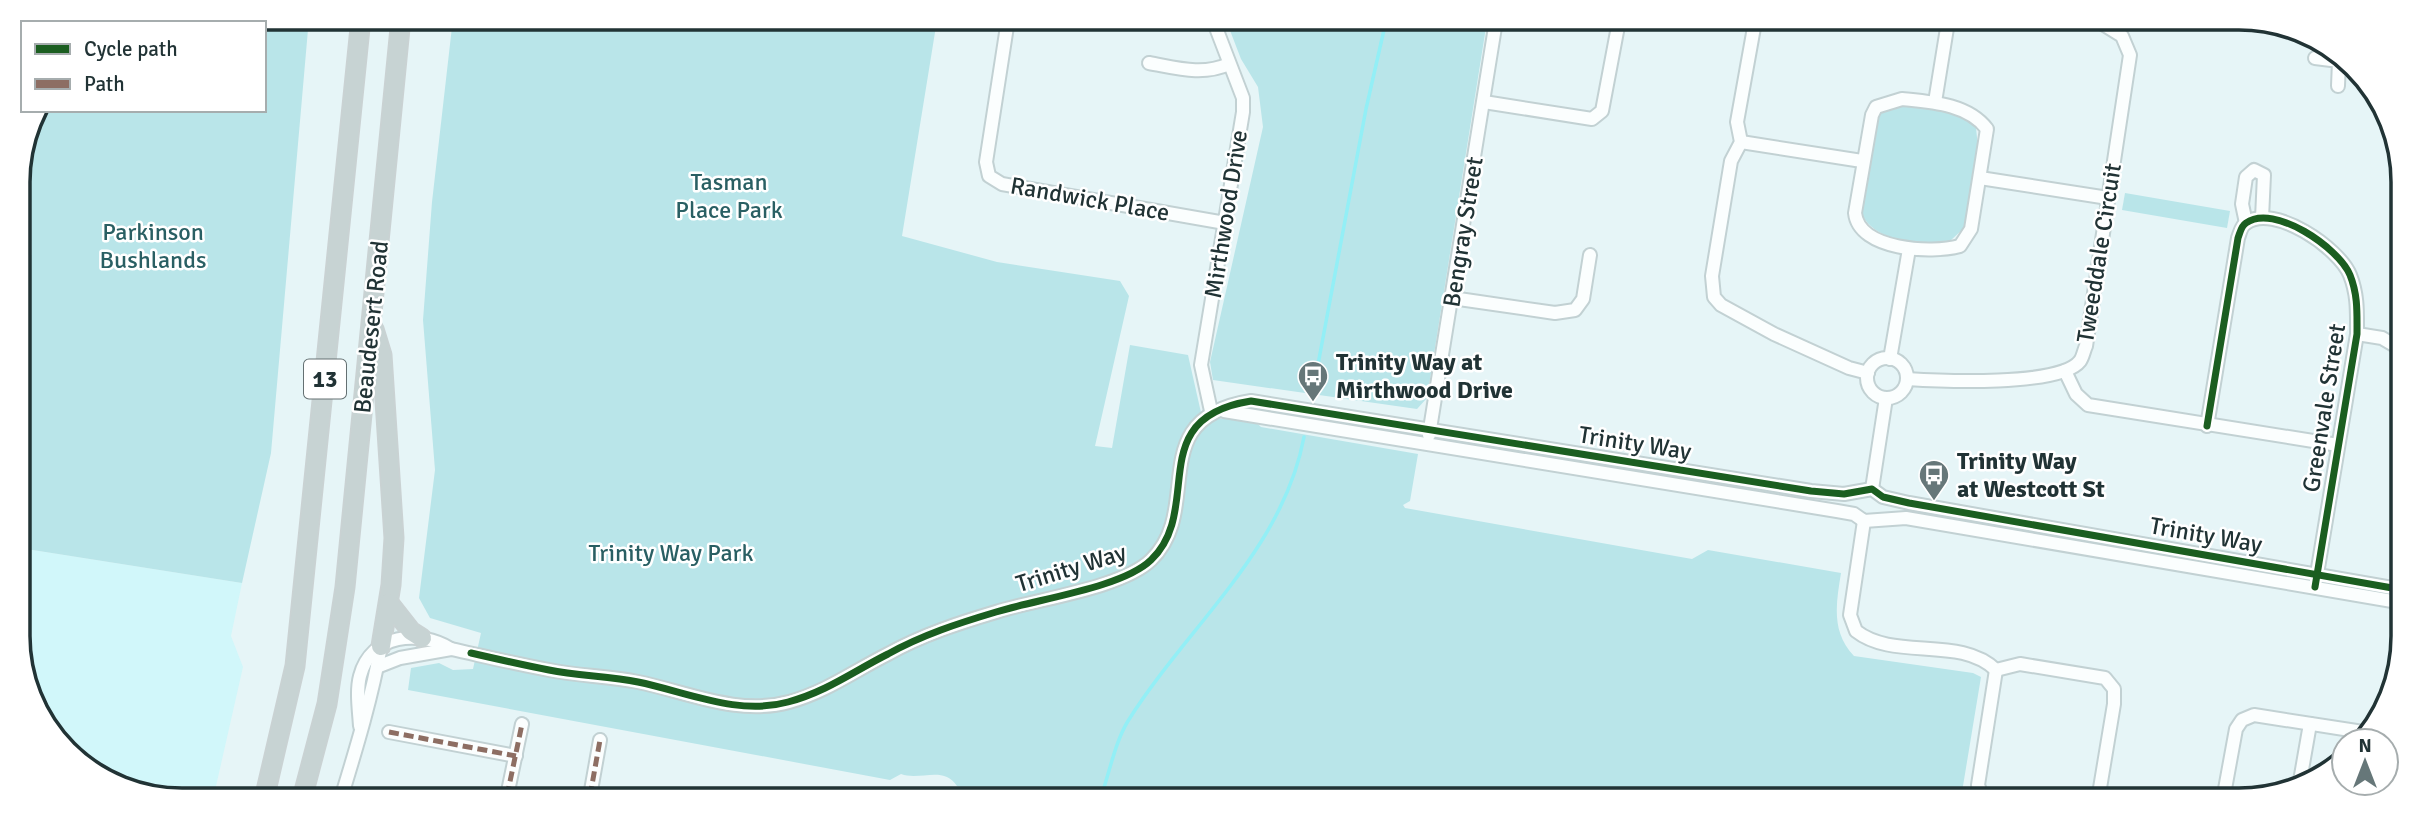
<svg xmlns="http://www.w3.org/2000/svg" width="2421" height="818" viewBox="0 0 2421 818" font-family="Signika,sans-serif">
  <rect width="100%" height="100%" fill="#e6f5f7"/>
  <!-- built -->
  <polygon fill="#d1f7fa" points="20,548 242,583 231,636 243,667 214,795 139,795 58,745 21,668"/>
  <!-- green -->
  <g fill="#b9e5e9">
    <polygon points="181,18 309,18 271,453 242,583 20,548 18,171 30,118 36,110 264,110 264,23 155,23"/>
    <path d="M 453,18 L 937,20 L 902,236 L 997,262 L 1120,281 L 1129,296 L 1095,446 L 1112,448 L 1130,345 L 1188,355 L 1202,417 C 1218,420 1252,416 1261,427 L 1418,454 L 1410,501 L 1403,505 L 1405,508 L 1692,559 L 1708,550 L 1841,573 C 1836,604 1831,632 1854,656 L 1973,673 L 1981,677 L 1962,792 L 1966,799 L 1004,797 L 957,786 C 944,765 920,781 901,774 L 890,780 L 408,690 L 411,668 L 439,663 L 453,670 L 473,669 L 481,633 L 430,618 L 419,598 L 435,470 L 423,320 L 432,202 Z"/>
    <polygon points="1226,20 1487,21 1427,398 1417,409 1213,380 1210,362 1263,127 1258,87 1241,59"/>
    <path d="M 1901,105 C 1925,107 1962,107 1976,128 L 1978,147 L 1964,228 L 1950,241 C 1923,246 1872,242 1861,212 L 1878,116 L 1884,109 Z"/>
    <polygon points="2125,193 2230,211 2227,228 2122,210"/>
  </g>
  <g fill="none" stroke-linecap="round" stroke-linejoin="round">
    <!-- stream -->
    <g stroke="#93eff6" stroke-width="3.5">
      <polyline points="1313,391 1366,109 1386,21"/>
      <path d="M 1101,797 C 1109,774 1115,742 1128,721 C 1187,627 1283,550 1304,437"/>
    </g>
    <!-- minor casing -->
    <g stroke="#c2d1d3" stroke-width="16">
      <g id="minor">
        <polyline points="1008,20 986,162 989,176 1002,184 1225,223"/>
        <polyline points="1755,22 1737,122 1741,142 1731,161 1712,276 1714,297 1721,305 1774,334 1849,368 1868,373"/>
        <polyline points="2315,58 2339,61 2338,86"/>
        <path d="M 1149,63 C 1177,68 1202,76 1229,64"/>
        <path d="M 1902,99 C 1932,102 1968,104 1987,129 L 1971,229 L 1960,246 C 1931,254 1859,250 1855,213 L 1872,115 L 1876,107 Z"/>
        <polyline points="1484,102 1592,119 1602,111 1619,21"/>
        <polyline points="1935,102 1948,22"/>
        <polyline points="1741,142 1862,161"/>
        <polyline points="1980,178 2108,198"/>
        <polyline points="2246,223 2242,204 2246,177 2254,170 2264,175 2262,218"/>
        <polyline points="1452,298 1555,313 1575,310 1583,299 1590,255"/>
        <polyline points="2357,334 2382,338 2399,348"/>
        <circle cx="1887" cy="378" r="20"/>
        <polyline points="1890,359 1909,249"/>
        <polyline points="2065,371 2076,394 2088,405 2338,445"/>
        <path d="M 1907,379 C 1939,381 2060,387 2080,361 C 2083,357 2084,350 2086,346 L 2130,55 L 2122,36 L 2101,23"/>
        <polyline points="1211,411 1201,365 1243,112 1243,98 1213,20"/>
        <polyline points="1224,411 1837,511 1854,514 1864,521 1906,518 2398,602"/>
        <path d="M 2207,426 L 2238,238 C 2240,233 2241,226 2246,223 C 2274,203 2339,248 2350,275 C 2358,295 2357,313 2357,334 L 2316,580"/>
        <polyline points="1429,435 1496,21"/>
        <polyline points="1872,489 1886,398"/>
        <path d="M 1864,521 L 1850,615 L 1856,631 C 1894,661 1960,635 1996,670"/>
        <polyline points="377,667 400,658 451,649"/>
        <polyline points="1996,670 2020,664 2105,678 2114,689 2114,704 2098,800"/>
        <path d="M 360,726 C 359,710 356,691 360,676 C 371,634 419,629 451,649 C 483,656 516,664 549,670 C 578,676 609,676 638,682 C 687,692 738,716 789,702 C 826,692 854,671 888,654 C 922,635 959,623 996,612 C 1037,599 1122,588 1151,560 C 1205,508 1142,418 1251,401 L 1811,491 L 1844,494 L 1872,489 L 1883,497 L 1909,503 L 2398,589"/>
        <polyline points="389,732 516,756"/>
        <polyline points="2300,781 2310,724"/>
        <path d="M 342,795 C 357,746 372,696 381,646"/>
        <polyline points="507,796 522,724"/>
        <polyline points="590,796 600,740"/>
        <polyline points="1983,799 1978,785 1996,670"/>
        <polyline points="2223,800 2236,729 2242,720 2254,715 2363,732"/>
      </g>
    </g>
    <!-- highway casing -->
    <g stroke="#cad2d3" stroke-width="21">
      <g id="highway">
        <polyline points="374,329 382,355 394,538 391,585 381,646"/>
        <polyline points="389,603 411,631 422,638"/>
        <polyline points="265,795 295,666 361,18"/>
        <polyline points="303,795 327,704 345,587 401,18"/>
      </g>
    </g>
    <!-- minor -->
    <use href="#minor" stroke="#fbfefe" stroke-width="12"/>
    <!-- highway -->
    <use href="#highway" stroke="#c7d3d3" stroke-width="18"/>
    <!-- quiet -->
    <g stroke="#8d6e63" stroke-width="5" stroke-dasharray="10 5" stroke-linecap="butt">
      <polyline points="389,732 516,756"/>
      <polyline points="507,796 522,724"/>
      <polyline points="590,796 600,740"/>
    </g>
    <!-- cycleway casing -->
    <g stroke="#fff" stroke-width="11">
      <g id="cycleway">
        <path d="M 2207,426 L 2238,238 C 2240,233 2241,226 2246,223 C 2274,203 2339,248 2350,275 C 2358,295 2357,313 2357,334 L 2315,587"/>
        <path d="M 471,653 C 497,659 523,665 549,670 C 578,676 609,676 638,682 C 687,692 738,716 788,702 C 826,692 854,671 888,654 C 922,635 959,623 996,612 C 1037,599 1122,588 1151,560 C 1205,508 1142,418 1251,401 L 1811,491 L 1844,494 L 1872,489 L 1883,497 L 1909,503 L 2398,589"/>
      </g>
    </g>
    <!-- cycleway -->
    <use href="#cycleway" stroke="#1b5e20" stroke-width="7"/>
  </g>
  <!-- icons -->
  <defs>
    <g id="bus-pin" transform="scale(1.575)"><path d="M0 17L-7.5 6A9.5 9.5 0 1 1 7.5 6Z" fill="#667779" stroke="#fff"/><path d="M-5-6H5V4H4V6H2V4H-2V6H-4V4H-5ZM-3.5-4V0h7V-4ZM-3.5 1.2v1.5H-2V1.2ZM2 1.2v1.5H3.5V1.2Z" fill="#fff"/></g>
  </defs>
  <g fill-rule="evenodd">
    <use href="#bus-pin" x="1313" y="376"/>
    <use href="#bus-pin" x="1934" y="475"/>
  </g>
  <g text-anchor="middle" stroke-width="5" stroke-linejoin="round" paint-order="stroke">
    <!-- shield labels -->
    <rect fill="#fff" stroke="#647072" stroke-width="2" x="304" y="359.5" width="42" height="39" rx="5"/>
    <g font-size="23" font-weight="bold" fill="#213335">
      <text x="325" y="387">13</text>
    </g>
    <!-- park labels -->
    <g font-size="24" fill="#295f63" stroke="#fff">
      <text x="729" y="190">Tasman<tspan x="729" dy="28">Place Park</tspan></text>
      <text x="153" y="240">Parkinson<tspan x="153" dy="28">Bushlands</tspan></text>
      <text x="671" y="561">Trinity Way Park</text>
    </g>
    <!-- street labels -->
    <g font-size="24" fill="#213335" stroke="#fff">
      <text transform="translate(1090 199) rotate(10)" y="8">Randwick Place</text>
      <text transform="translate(1226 214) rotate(-81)" y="8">Mirthwood Drive</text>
      <text transform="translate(1463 232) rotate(-81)" y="8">Bengray Street</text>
      <text transform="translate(2099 253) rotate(-81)" y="8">Tweeddale Circuit</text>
      <text transform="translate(371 327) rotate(-84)" y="8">Beaudesert Road</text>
      <text transform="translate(2324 408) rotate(-81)" y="8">Greenvale Street</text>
      <text transform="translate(1635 443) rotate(9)" y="8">Trinity Way</text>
      <text transform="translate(2206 535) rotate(10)" y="8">Trinity Way</text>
      <text transform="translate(1071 568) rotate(-17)" y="8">Trinity Way</text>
    </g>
    <!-- poi labels -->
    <g font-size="24" font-weight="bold" fill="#213335" stroke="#fff" text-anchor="start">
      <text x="1336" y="370">Trinity Way at<tspan x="1336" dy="28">Mirthwood Drive</tspan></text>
      <text x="1957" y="469">Trinity Way<tspan x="1957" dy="28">at Westcott St</tspan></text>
    </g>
  </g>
  <!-- crop -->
  <path d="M0 0H2421V818H0ZM182 30H2239A152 152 0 0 1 2391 182V636A152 152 0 0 1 2239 788H182A152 152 0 0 1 30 636V182A152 152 0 0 1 182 30Z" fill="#fff" fill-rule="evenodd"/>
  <path fill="none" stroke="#213335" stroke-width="3.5" d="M182 30H2239A152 152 0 0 1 2391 182V636A152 152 0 0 1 2239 788H182A152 152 0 0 1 30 636V182A152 152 0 0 1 182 30Z"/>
  <!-- legend -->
  <rect x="21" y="21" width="245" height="91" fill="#ffffff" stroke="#a6adae" stroke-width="2"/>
  <rect x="35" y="44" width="35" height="10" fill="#1b5e20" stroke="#a6adae" stroke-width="2"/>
  <text x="84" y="56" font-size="21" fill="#213335">Cycle path</text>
  <rect x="35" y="79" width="35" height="10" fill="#8d6e63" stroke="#a6adae" stroke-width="2"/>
  <text x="84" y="91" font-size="21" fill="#213335">Path</text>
  <!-- north arrow -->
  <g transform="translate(2365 762)"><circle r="33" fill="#ffffff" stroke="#a6adae" stroke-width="2"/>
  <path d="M0-5L12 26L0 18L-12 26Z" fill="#667779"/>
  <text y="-10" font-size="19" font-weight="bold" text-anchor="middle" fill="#213335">N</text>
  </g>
</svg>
